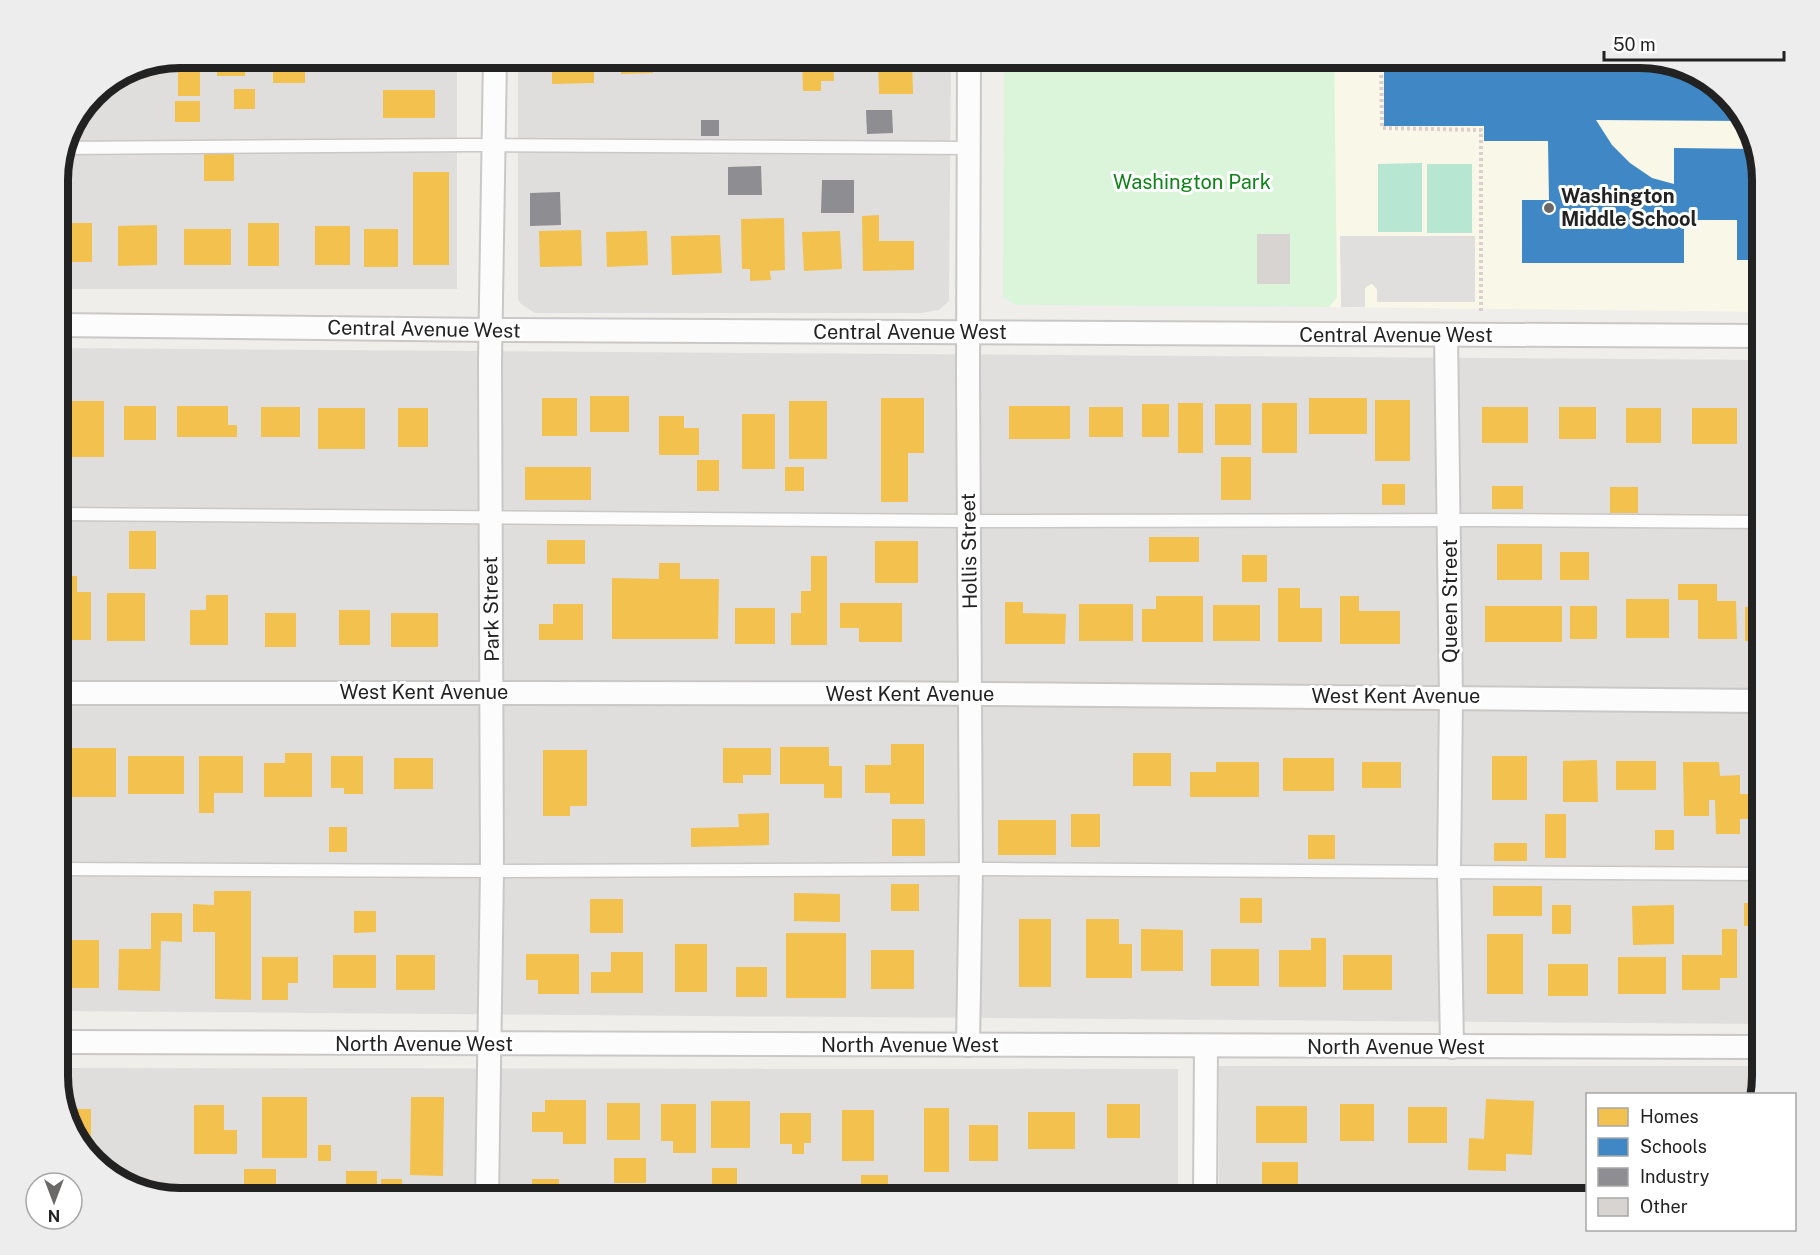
<svg xmlns="http://www.w3.org/2000/svg" width="1820" height="1255" viewBox="0 0 1820 1255" font-family="'Public Sans',sans-serif">
  <rect width="100%" height="100%" fill="#f0eeeb"/>
  <!-- residential -->
  <g fill="#dfdedc">
    <polygon points="180,57 457,57 457,289 57,289 57,172 66,132 93,93 133,66"/>
    <polygon points="518,57 951,57 949,301 939,310 921,313 535,313 521,304 518,299"/>
    <polygon points="57,348 1763,360 1763,1024 57,1011"/>
    <polygon points="1219,1066 1763,1066 1763,1076 1757,1094 1588,1094 1587,1198 1219,1198"/>
    <polygon points="57,1068 1178,1069 1178,1198 180,1198 111,1177 73,1136 57,1083"/>
  </g>
  <!-- education -->
  <polygon fill="#f8f7e8" points="1334,57 1640,57 1709,78 1747,119 1763,179 1763,312 1329,307 1337,297"/>
  <!-- park -->
  <polygon fill="#daf5da" points="1004,57 1334,57 1337,297 1329,307 1015,305 1003,297"/>
  <!-- pitch -->
  <g fill="#b7e6d2">
    <polygon points="1422,163 1422,232 1378,232 1378,164"/>
    <rect x="1427" y="164" width="45" height="69"/>
  </g>
  <!-- parking -->
  <polygon fill="#e0dfde" points="1340,236 1475,236 1475,302 1377,302 1377,289 1372,284 1367,286 1365,289 1365,307 1341,307"/>
  <!-- homes -->
  <g fill="#f2c14e">
    <rect x="178" y="57" width="22" height="39"/>
    <rect x="217" y="57" width="28" height="19"/>
    <rect x="273" y="57" width="32" height="26"/>
    <rect x="323" y="57" width="43" height="8"/>
    <rect x="389" y="57" width="41" height="13"/>
    <polygon points="552,57 594,57 594,83 552,84"/>
    <polygon points="621,57 653,57 653,73 621,74"/>
    <polygon points="676,57 714,57 715,69 676,71"/>
    <polygon points="802,57 851,57 851,59 833,59 834,81 821,81 821,91 803,91"/>
    <polygon points="878,57 912,57 913,94 879,94"/>
    <rect x="234" y="89" width="21" height="20"/>
    <rect x="383" y="90" width="52" height="28"/>
    <rect x="175" y="101" width="25" height="21"/>
    <rect x="204" y="154" width="30" height="27"/>
    <rect x="413" y="172" width="36" height="93"/>
    <polygon points="879,215 879,241 914,241 914,270 863,271 862,216"/>
    <polygon points="784,218 785,270 770,271 771,280 750,281 750,269 742,269 741,219"/>
    <polygon points="57,223 92,223 92,262 67,262 67,248 57,248"/>
    <rect x="248" y="223" width="31" height="43"/>
    <polygon points="157,225 157,265 118,266 118,226"/>
    <rect x="315" y="226" width="35" height="39"/>
    <rect x="184" y="229" width="47" height="36"/>
    <rect x="364" y="229" width="34" height="38"/>
    <polygon points="581,230 582,266 540,267 539,231"/>
    <polygon points="647,231 648,265 607,267 606,232"/>
    <polygon points="840,231 842,269 804,271 802,232"/>
    <polygon points="720,235 722,273 672,275 671,236"/>
    <rect x="590" y="396" width="39" height="36"/>
    <rect x="542" y="398" width="35" height="38"/>
    <polygon points="881,398 924,398 924,453 908,453 908,502 881,502"/>
    <rect x="1309" y="398" width="58" height="36"/>
    <rect x="1375" y="400" width="35" height="61"/>
    <polygon points="60,401 104,401 104,457 57,457 57,419 60,419"/>
    <rect x="789" y="401" width="38" height="58"/>
    <rect x="1178" y="403" width="25" height="50"/>
    <rect x="1262" y="403" width="35" height="50"/>
    <rect x="1142" y="404" width="27" height="33"/>
    <rect x="1215" y="404" width="36" height="41"/>
    <rect x="124" y="406" width="32" height="34"/>
    <polygon points="177,406 228,406 228,425 237,425 237,437 177,437"/>
    <rect x="1009" y="406" width="61" height="33"/>
    <rect x="261" y="407" width="39" height="30"/>
    <rect x="1089" y="407" width="34" height="30"/>
    <rect x="1482" y="407" width="46" height="36"/>
    <rect x="1559" y="407" width="37" height="32"/>
    <rect x="318" y="408" width="47" height="41"/>
    <rect x="398" y="408" width="30" height="39"/>
    <rect x="1626" y="408" width="35" height="35"/>
    <rect x="1692" y="408" width="45" height="36"/>
    <rect x="1759" y="410" width="4" height="34"/>
    <rect x="742" y="414" width="33" height="55"/>
    <polygon points="659,416 684,416 684,428 699,428 699,455 659,455"/>
    <rect x="1221" y="457" width="30" height="43"/>
    <rect x="697" y="460" width="22" height="31"/>
    <rect x="525" y="467" width="66" height="33"/>
    <rect x="785" y="467" width="19" height="24"/>
    <rect x="1382" y="484" width="23" height="21"/>
    <rect x="1492" y="486" width="31" height="23"/>
    <rect x="1610" y="487" width="28" height="26"/>
    <rect x="129" y="531" width="27" height="38"/>
    <rect x="1149" y="537" width="50" height="25"/>
    <rect x="547" y="540" width="38" height="24"/>
    <rect x="875" y="541" width="43" height="42"/>
    <rect x="1497" y="544" width="45" height="36"/>
    <rect x="1560" y="552" width="29" height="28"/>
    <rect x="1242" y="555" width="25" height="27"/>
    <polygon points="811,556 827,556 827,645 791,645 791,613 801,613 801,591 811,591"/>
    <polygon points="659,563 680,563 680,579 719,579 718,639 612,639 612,578 659,579"/>
    <polygon points="57,576 77,576 77,592 91,592 91,640 57,640"/>
    <polygon points="1678,584 1717,584 1717,601 1736,601 1737,639 1698,639 1698,600 1678,600"/>
    <polygon points="1278,588 1300,588 1300,608 1322,608 1322,642 1278,642"/>
    <rect x="107" y="593" width="38" height="48"/>
    <polygon points="1757,594 1763,594 1763,641 1745,641 1745,607 1757,607"/>
    <polygon points="206,595 228,595 228,645 190,645 190,610 206,610"/>
    <polygon points="1156,596 1203,596 1203,642 1142,642 1142,609 1156,609"/>
    <polygon points="1340,596 1359,596 1359,611 1400,611 1400,644 1340,644"/>
    <rect x="1626" y="599" width="43" height="39"/>
    <polygon points="1005,602 1023,602 1023,613 1066,614 1065,644 1005,644"/>
    <polygon points="840,603 902,603 902,642 859,642 859,628 840,628"/>
    <polygon points="553,604 583,604 583,640 539,640 539,624 553,624"/>
    <rect x="1079" y="604" width="54" height="37"/>
    <rect x="1213" y="605" width="47" height="36"/>
    <rect x="1485" y="606" width="77" height="36"/>
    <rect x="1570" y="606" width="27" height="33"/>
    <rect x="735" y="608" width="40" height="36"/>
    <rect x="339" y="610" width="31" height="35"/>
    <rect x="265" y="613" width="31" height="34"/>
    <rect x="391" y="613" width="47" height="34"/>
    <polygon points="891,744 924,744 924,804 890,804 890,793 865,793 865,765 891,765"/>
    <polygon points="780,747 829,747 829,766 842,766 842,798 824,798 824,784 780,784"/>
    <rect x="63" y="748" width="53" height="49"/>
    <polygon points="723,748 771,748 771,775 743,775 743,783 723,783"/>
    <polygon points="543,750 587,750 587,806 570,806 570,816 543,816"/>
    <polygon points="285,753 312,753 312,797 264,797 264,763 285,763"/>
    <rect x="1133" y="753" width="38" height="33"/>
    <rect x="128" y="756" width="56" height="38"/>
    <polygon points="199,756 243,756 243,793 214,793 214,813 199,813"/>
    <polygon points="331,756 363,756 363,794 344,794 344,788 331,788"/>
    <rect x="1492" y="756" width="35" height="44"/>
    <rect x="394" y="758" width="39" height="31"/>
    <rect x="1283" y="758" width="51" height="33"/>
    <polygon points="1597,760 1598,802 1563,802 1563,761"/>
    <rect x="1616" y="761" width="40" height="29"/>
    <polygon points="1216,762 1259,762 1259,797 1190,797 1190,772 1216,772"/>
    <rect x="1362" y="762" width="39" height="26"/>
    <polygon points="1683,762 1719,762 1720,776 1740,775 1740,794 1757,794 1757,819 1740,819 1740,834 1716,834 1715,800 1709,800 1709,816 1684,816"/>
    <polygon points="769,813 769,845 691,847 691,828 739,827 738,814"/>
    <rect x="1071" y="814" width="29" height="33"/>
    <rect x="1545" y="814" width="21" height="44"/>
    <rect x="892" y="819" width="33" height="37"/>
    <rect x="998" y="820" width="58" height="35"/>
    <rect x="329" y="827" width="18" height="25"/>
    <rect x="1655" y="830" width="19" height="20"/>
    <rect x="1308" y="835" width="27" height="24"/>
    <rect x="1494" y="843" width="33" height="18"/>
    <rect x="57" y="881" width="8" height="21"/>
    <rect x="891" y="884" width="28" height="27"/>
    <rect x="1493" y="886" width="49" height="30"/>
    <polygon points="214,891 251,891 251,1000 215,999 215,932 193,932 193,904 214,905"/>
    <polygon points="794,893 840,894 840,922 794,921"/>
    <rect x="1240" y="898" width="22" height="25"/>
    <rect x="590" y="899" width="33" height="34"/>
    <rect x="1744" y="903" width="19" height="23"/>
    <rect x="1552" y="905" width="19" height="29"/>
    <polygon points="1674,905 1674,944 1633,945 1632,906"/>
    <polygon points="354,911 376,911 376,932 354,933"/>
    <polygon points="151,913 182,913 182,942 161,941 160,991 118,990 119,949 151,949"/>
    <rect x="1019" y="919" width="32" height="68"/>
    <polygon points="1086,919 1119,919 1119,944 1132,944 1132,978 1086,978"/>
    <polygon points="1141,929 1183,930 1183,971 1141,971"/>
    <polygon points="1722,929 1737,929 1737,978 1720,978 1720,990 1682,990 1682,955 1722,955"/>
    <rect x="786" y="933" width="60" height="65"/>
    <rect x="1487" y="934" width="36" height="60"/>
    <polygon points="1311,938 1326,938 1326,987 1279,987 1279,950 1311,950"/>
    <rect x="64" y="940" width="35" height="48"/>
    <rect x="675" y="944" width="32" height="48"/>
    <rect x="1211" y="949" width="48" height="37"/>
    <rect x="871" y="950" width="43" height="39"/>
    <polygon points="611,952 643,952 643,993 591,993 591,972 611,972"/>
    <polygon points="526,954 579,954 579,994 538,994 538,980 526,980"/>
    <rect x="333" y="955" width="43" height="33"/>
    <rect x="396" y="955" width="39" height="35"/>
    <rect x="1343" y="955" width="49" height="35"/>
    <polygon points="262,957 298,957 298,983 288,983 288,1000 262,1000"/>
    <rect x="1618" y="957" width="48" height="37"/>
    <rect x="1548" y="964" width="40" height="32"/>
    <rect x="736" y="967" width="31" height="30"/>
    <rect x="262" y="1097" width="45" height="61"/>
    <polygon points="411,1097 444,1097 443,1176 410,1175"/>
    <polygon points="1486,1099 1534,1101 1532,1155 1506,1154 1506,1171 1468,1170 1469,1138 1484,1139"/>
    <polygon points="545,1100 586,1100 586,1144 563,1144 563,1132 532,1132 532,1112 545,1112"/>
    <rect x="711" y="1101" width="39" height="47"/>
    <rect x="607" y="1103" width="33" height="37"/>
    <polygon points="661,1104 696,1104 696,1153 673,1153 673,1141 661,1141"/>
    <rect x="1107" y="1104" width="33" height="34"/>
    <rect x="1340" y="1104" width="34" height="37"/>
    <polygon points="194,1105 224,1105 224,1130 237,1130 237,1154 194,1154"/>
    <rect x="1256" y="1106" width="51" height="37"/>
    <rect x="1408" y="1107" width="39" height="36"/>
    <rect x="924" y="1108" width="25" height="64"/>
    <polygon points="65,1109 91,1109 91,1147 83,1147 73,1136"/>
    <rect x="842" y="1110" width="32" height="51"/>
    <rect x="1028" y="1112" width="47" height="37"/>
    <polygon points="780,1113 811,1113 811,1143 804,1143 804,1154 792,1154 792,1144 780,1144"/>
    <rect x="969" y="1125" width="29" height="36"/>
    <rect x="318" y="1145" width="13" height="16"/>
    <rect x="614" y="1158" width="32" height="25"/>
    <rect x="1262" y="1162" width="36" height="34"/>
    <rect x="712" y="1168" width="25" height="30"/>
    <rect x="244" y="1169" width="32" height="29"/>
    <rect x="346" y="1171" width="31" height="27"/>
    <rect x="861" y="1175" width="27" height="23"/>
    <rect x="381" y="1179" width="21" height="19"/>
    <rect x="532" y="1179" width="27" height="19"/>
    <polygon points="128,1182 143,1182 143,1187"/>
  </g>
  <!-- schools -->
  <polygon fill="#3f88c5" points="1384,57 1640,57 1709,78 1747,121 1596,120 1612,145 1630,163 1652,178 1674,184 1674,148 1755,149 1763,179 1763,260 1737,260 1737,220 1684,220 1684,263 1522,263 1522,200 1549,200 1548,141 1484,141 1484,126 1384,126"/>
  <!-- industry -->
  <g fill="#8d8d92">
    <polygon points="866,110 892,110 893,133 867,134"/>
    <rect x="701" y="120" width="18" height="16"/>
    <polygon points="761,166 762,195 728,195 728,167"/>
    <polygon points="822,180 854,180 854,213 821,213"/>
    <polygon points="560,192 561,225 530,226 530,193"/>
  </g>
  <!-- building -->
  <rect fill="#d7d4d2" x="1257" y="234" width="33" height="50"/>
  <g fill="none" stroke-linecap="round" stroke-linejoin="round">
    <!-- lane casing -->
    <g stroke="#c9c8c7" stroke-width="15">
      <g id="lane">
        <polyline points="63,148 472,145 970,148"/>
        <polyline points="57,514 969,521 1477,520 1763,522"/>
        <polyline points="57,869 492,871 996,869 1763,874"/>
      </g>
    </g>
    <!-- street casing -->
    <g stroke="#c9c8c7" stroke-width="26">
      <g id="street">
        <polyline points="57,325 491,330 1763,336"/>
        <polyline points="1446,336 1451,697 1449,872 1452,1047"/>
        <path d="M 57,693 C 626,691 1194,693 1763,701"/>
        <polyline points="57,1042 1763,1047"/>
        <polyline points="968,1045 971,869 968,375 969,57"/>
        <polyline points="487,1198 492,871 490,362 495,57"/>
        <polyline points="1205,1198 1206,1046"/>
      </g>
    </g>
    <!-- path -->
    <polyline stroke="#dccecd" stroke-width="4" stroke-dasharray="3 3" stroke-linecap="butt" points="1381,57 1382,128 1481,130 1481,311"/>
    <!-- lane -->
    <use href="#lane" stroke="#fdfcfc" stroke-width="12"/>
    <!-- street -->
    <use href="#street" stroke="#fdfcfc" stroke-width="22"/>
  </g>
  <!-- markers -->
  <circle fill="#6a6968" stroke="#fff" stroke-width="2" cx="1549" cy="208" r="6"/>
  <g text-anchor="middle" stroke-width="6" stroke-linejoin="round" paint-order="stroke">
    <!-- park labels -->
    <g font-size="20" fill="#0c8416" stroke="#fff">
      <text x="1192" y="189">Washington Park</text>
    </g>
    <!-- poi labels -->
    <g font-size="20" font-weight="bold" fill="#222" stroke="#fff" text-anchor="start">
      <text x="1561" y="203">Washington<tspan x="1561" dy="23">Middle School</tspan></text>
    </g>
    <!-- street labels -->
    <g font-size="20" fill="#222" stroke="#fff">
      <text transform="translate(424 329) rotate(1)" y="7">Central Avenue West</text>
      <text x="910" y="339">Central Avenue West</text>
      <text x="1396" y="342">Central Avenue West</text>
      <text transform="translate(969 551) rotate(-91)" y="7">Hollis Street</text>
      <text transform="translate(1450 601) rotate(-90)" y="7">Queen Street</text>
      <text transform="translate(491 609) rotate(-91)" y="7">Park Street</text>
      <text x="424" y="699">West Kent Avenue</text>
      <text x="910" y="701">West Kent Avenue</text>
      <text x="1396" y="703">West Kent Avenue</text>
      <text x="424" y="1051">North Avenue West</text>
      <text x="910" y="1052">North Avenue West</text>
      <text x="1396" y="1054">North Avenue West</text>
    </g>
  </g>
  <!-- crop -->
  <path d="M0 0H1820V1255H0ZM180 68H1640A112 112 0 0 1 1752 180V1076A112 112 0 0 1 1640 1188H180A112 112 0 0 1 68 1076V180A112 112 0 0 1 180 68Z" fill="#ededed" fill-rule="evenodd"/>
  <path fill="none" stroke="#222" stroke-width="8" d="M180 68H1640A112 112 0 0 1 1752 180V1076A112 112 0 0 1 1640 1188H180A112 112 0 0 1 68 1076V180A112 112 0 0 1 180 68Z"/>
  <!-- legend -->
  <rect x="1586" y="1093" width="210" height="138" fill="#ffffff" stroke="#a7a7a7" stroke-width="1.5"/>
  <rect x="1598" y="1108" width="30" height="18" fill="#f2c14e" stroke="#a7a7a7" stroke-width="1.5"/>
  <text x="1640" y="1123" font-size="18" fill="#222222">Homes</text>
  <rect x="1598" y="1138" width="30" height="18" fill="#3f88c5" stroke="#a7a7a7" stroke-width="1.5"/>
  <text x="1640" y="1153" font-size="18" fill="#222222">Schools</text>
  <rect x="1598" y="1168" width="30" height="18" fill="#8d8d92" stroke="#a7a7a7" stroke-width="1.5"/>
  <text x="1640" y="1183" font-size="18" fill="#222222">Industry</text>
  <rect x="1598" y="1198" width="30" height="18" fill="#d7d4d2" stroke="#a7a7a7" stroke-width="1.5"/>
  <text x="1640" y="1213" font-size="18" fill="#222222">Other</text>
  <!-- north arrow -->
  <g transform="translate(54 1201) rotate(180)"><circle r="28" fill="#ffffff" stroke="#a7a7a7" stroke-width="1.5"/>
  <path d="M0-4.5L10 22L0 15L-10 22Z" fill="#6a6968"/>
  <text y="-9" font-size="16" font-weight="bold" text-anchor="middle" fill="#222222">N</text>
  </g>
  <!-- scale -->
  <path d="M1604 51v9h180v-9" fill="none" stroke="#222222" stroke-width="3"/>
  <text x="1613" y="51" font-size="18" fill="#222222" stroke="#ffffff" stroke-width="4.5" paint-order="stroke">50 m</text>
</svg>
